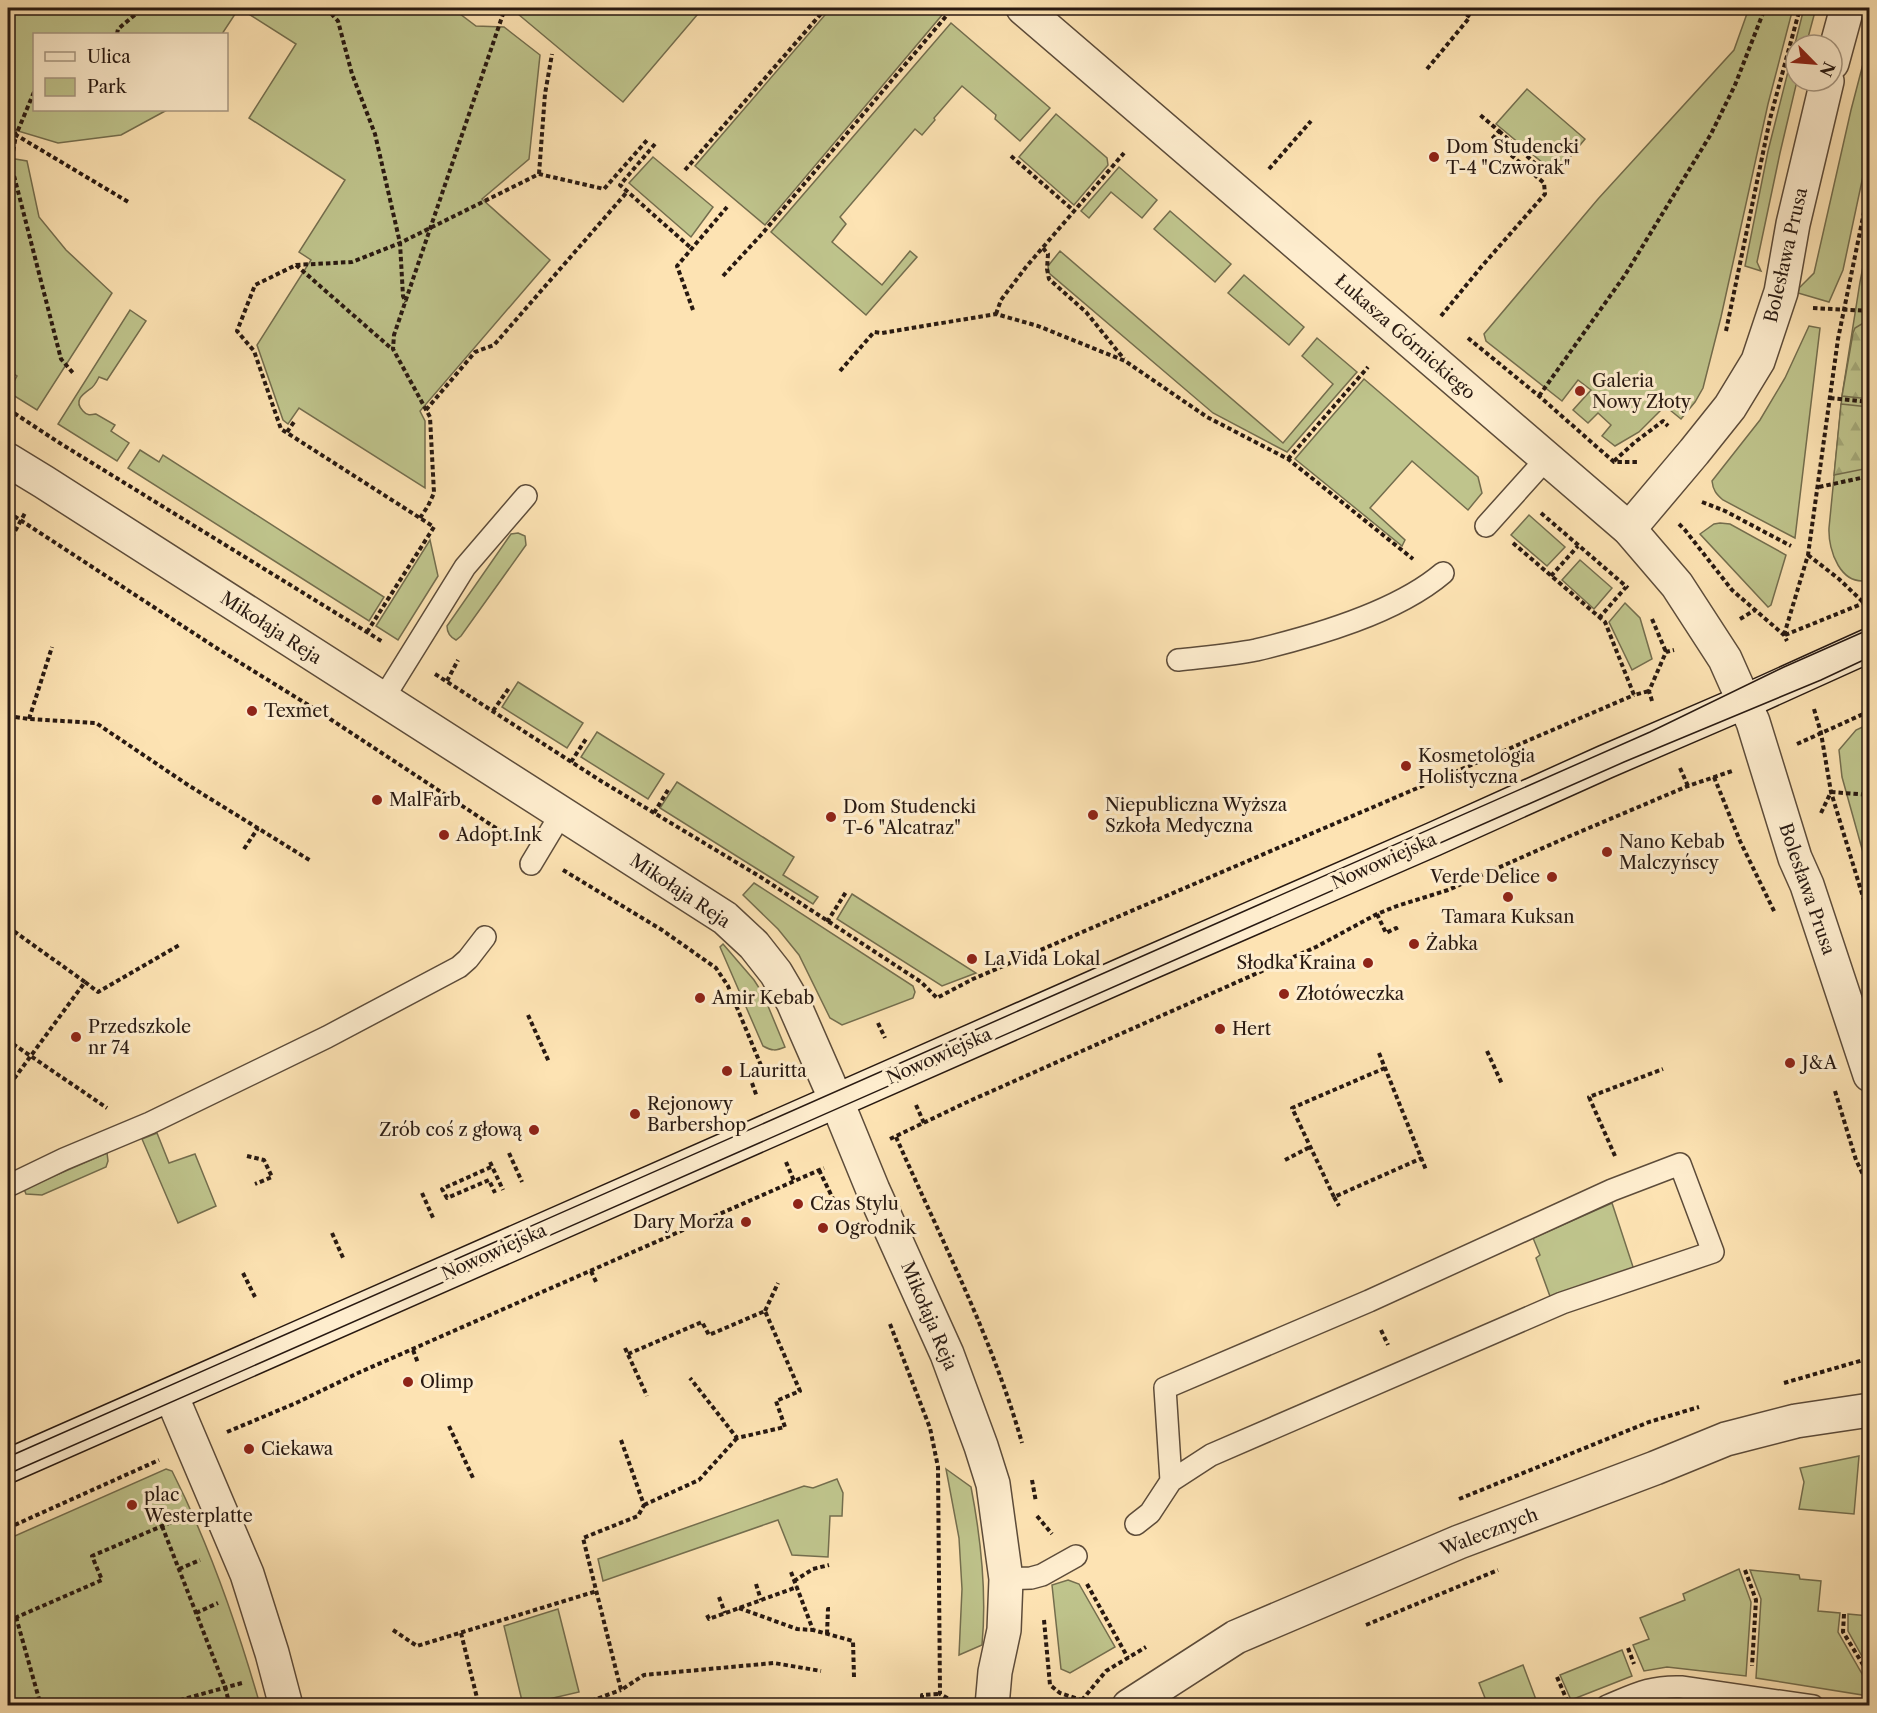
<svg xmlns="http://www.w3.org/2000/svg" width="1877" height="1713" viewBox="0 0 1877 1713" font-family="'Libre Caslon Text',serif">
  <defs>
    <pattern id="forest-firs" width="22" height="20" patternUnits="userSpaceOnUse" patternTransform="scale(1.5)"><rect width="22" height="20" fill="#bfc48c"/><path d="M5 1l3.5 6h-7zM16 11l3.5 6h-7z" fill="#a4a878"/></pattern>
  </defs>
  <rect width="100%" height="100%" fill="#fde3b3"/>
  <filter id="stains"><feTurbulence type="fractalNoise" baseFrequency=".00333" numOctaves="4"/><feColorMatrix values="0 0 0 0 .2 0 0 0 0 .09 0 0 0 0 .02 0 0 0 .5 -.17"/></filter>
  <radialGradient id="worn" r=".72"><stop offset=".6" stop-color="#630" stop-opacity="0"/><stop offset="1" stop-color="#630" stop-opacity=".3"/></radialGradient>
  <!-- green -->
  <g fill="#bfc48c" stroke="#746e4e" stroke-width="1.5">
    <polygon points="8,8 452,8 476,26 504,27 540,55 529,159 482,199 550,260 420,411 425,421 425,488 299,408 288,424 283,420 257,345 311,260 299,252 345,180 249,118 296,44 239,8 222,34 34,34 34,110 167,110 121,135 58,143 8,128"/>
    <polygon points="514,8 703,8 623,102 512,9"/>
    <polygon points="831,8 933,8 942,15 765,225 695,166"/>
    <polygon points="1749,8 1793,8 1768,104 1721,317 1703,388 1695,402 1681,419 1665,406 1639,432 1615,446 1602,436 1611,425 1598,413 1588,423 1573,410 1591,390 1578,380 1562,401 1486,341 1484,334 1598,199 1734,50"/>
    <polygon points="1804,8 1816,8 1806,45 1796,45 1797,81 1780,153 1757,262 1761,271 1745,266 1768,151"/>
    <polygon points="951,23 1050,108 1020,141 995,119 996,115 962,86 934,118 935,120 922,135 915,129 840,217 846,224 832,242 882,285 910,251 917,257 866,315 771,232"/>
    <polygon points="1869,41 1869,148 1843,270 1829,302 1798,293 1799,288 1814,273 1851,110"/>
    <polygon points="1527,89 1585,139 1556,174 1496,124"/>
    <polygon points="1056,114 1107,158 1108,165 1074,205 1019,157"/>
    <polygon points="653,157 713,207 691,237 629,183"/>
    <polygon points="9,158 27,161 39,217 66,250 112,293 37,410 8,392 17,376 8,370"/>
    <polygon points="1119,167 1157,200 1142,218 1111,192 1089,218 1081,211"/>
    <polygon points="1170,211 1231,264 1215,282 1154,229"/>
    <path d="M 1869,236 L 1869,580 C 1841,587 1828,551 1829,528 L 1842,396 L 1860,282 Z"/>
    <polygon points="1060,251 1283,443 1333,384 1302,356 1317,338 1357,372 1287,452 1213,413 1049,273 1048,266"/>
    <polygon points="1244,275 1304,327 1289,345 1228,293"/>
    <path d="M 130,310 L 146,321 L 107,380 L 99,377 C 97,381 94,387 90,389 C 83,394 73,401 83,411 C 87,416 91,415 96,414 L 115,425 L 111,431 L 129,443 L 117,461 L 58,424 Z"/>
    <path d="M 1809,326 L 1820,328 L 1795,538 L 1723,500 C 1716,494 1713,490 1712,481 L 1760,420 L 1785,378 Z"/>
    <polygon points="1364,379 1478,477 1482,493 1468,510 1412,461 1370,508 1405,540 1402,546 1295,459"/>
    <polygon points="140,450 159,462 163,455 384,597 369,621 128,468"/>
    <polygon points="1529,515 1565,547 1547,566 1511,535"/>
    <polygon points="1720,523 1730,524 1786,555 1771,605 1768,607 1700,534 1714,524"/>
    <path d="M 518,533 L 525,536 L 526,545 L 461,636 L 456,640 C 450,637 447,633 447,626 L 511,534 Z"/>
    <polygon points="430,540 438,576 398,640 376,626"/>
    <polygon points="1580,560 1612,588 1594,609 1562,580"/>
    <polygon points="1625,603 1640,618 1652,659 1632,670 1609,622"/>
    <polygon points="518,682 583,723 567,748 502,707"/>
    <polygon points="1869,724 1869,874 1842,777 1839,750 1856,730"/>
    <polygon points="597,732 664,774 648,799 581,757"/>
    <polygon points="677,782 794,857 783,875 818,897 813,904 660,808"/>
    <polygon points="754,883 913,986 915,992 913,998 842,1025 830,1018 799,955 778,929 743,895"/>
    <polygon points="852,894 976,973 942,986 837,919"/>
    <path d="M 723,944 L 754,980 L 763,994 L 785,1047 C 776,1051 772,1051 763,1046 L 720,947 Z"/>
    <polygon points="157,1133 169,1163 195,1154 216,1206 178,1223 142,1139"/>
    <polygon points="107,1153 108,1161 106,1167 42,1195 26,1194 24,1189"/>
    <polygon points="1612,1203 1635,1273 1551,1299 1536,1258 1540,1255 1533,1238"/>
    <polygon points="1859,1456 1854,1514 1799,1509 1804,1482 1800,1468"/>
    <path d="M 166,1469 L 172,1471 C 209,1544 238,1628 260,1705 L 8,1705 L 8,1539 Z"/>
    <path d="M 946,1469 L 971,1487 C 981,1539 987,1592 982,1645 L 959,1655 L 962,1589 L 959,1538 Z"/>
    <polygon points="837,1479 843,1493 842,1516 830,1516 828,1557 792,1555 778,1520 603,1581 598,1559 804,1486 813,1488"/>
    <polygon points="1739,1569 1751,1602 1746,1676 1667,1667 1644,1671 1633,1645 1649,1639 1640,1618 1685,1600 1683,1594"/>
    <polygon points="1750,1570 1799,1575 1800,1579 1821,1581 1818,1611 1840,1613 1838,1632 1869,1686 1869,1696 1756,1678 1761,1599"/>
    <polygon points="1068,1580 1079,1584 1115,1647 1070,1673 1061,1669 1052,1585"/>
    <polygon points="558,1609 579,1692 523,1705 504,1626"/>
    <polygon points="1848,1614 1869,1616 1869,1669 1848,1631"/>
    <polygon points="1622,1650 1632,1676 1571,1700 1560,1675"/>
    <polygon points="1523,1665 1538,1705 1483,1705 1487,1703 1479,1683"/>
    <polygon points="1669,1696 1703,1701 1702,1706 1641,1706 1640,1703 1656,1698"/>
  </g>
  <!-- forest -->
  <g fill="url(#forest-firs)" stroke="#746e4e" stroke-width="1.5">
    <polygon points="1865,322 1869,322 1869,399 1842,396 1853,333 1855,328"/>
    <polygon points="1841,404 1869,407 1869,468 1834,475"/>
  </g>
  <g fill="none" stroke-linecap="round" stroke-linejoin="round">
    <!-- lane casing -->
    <g stroke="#5d4c3a" stroke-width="24">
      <g id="lane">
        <polyline points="1486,526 1547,458"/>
        <path d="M 1178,660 C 1204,657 1231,655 1256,650 C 1315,636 1396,613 1443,573"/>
        <polyline points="383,699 465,567 526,496"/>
        <polyline points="531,864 561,814"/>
        <polyline points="8,1186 64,1159 150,1123 327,1037 459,967 468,959 485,937"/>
        <polyline points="1136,1524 1150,1513 1171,1481 1211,1455 1562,1303 1713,1252 1680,1164 1612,1190 1369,1301 1165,1388 1171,1481"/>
        <polyline points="1006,1579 1031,1578 1042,1575 1076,1556"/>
        <path d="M 1607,1706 C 1636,1694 1650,1686 1681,1687 L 1813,1706"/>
      </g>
    </g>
    <!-- street casing -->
    <g stroke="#5d4c3a" stroke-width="36">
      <g id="street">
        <polyline points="1023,8 1629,529 1677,585 1725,659 1753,722 1795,858 1807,885 1870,1075"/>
        <polyline points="1832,63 1847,8"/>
        <polyline points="8,460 44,482 725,918 754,945 776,973 793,1002 839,1107 873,1190 947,1354 981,1446 993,1484 1006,1579 1004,1630 995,1672 992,1706"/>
        <polyline points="1629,529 1694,452 1730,407 1758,361 1781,292 1793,224 1827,81"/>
        <polyline points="171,1395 247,1574 272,1653 286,1706"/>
        <polyline points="1129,1706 1236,1637 1459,1542 1655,1468 1726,1439 1796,1421 1870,1410"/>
      </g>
    </g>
    <!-- secondary casing -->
    <g stroke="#281911" stroke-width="36">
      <polyline id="secondary" points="8,1466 1140,967 1434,839 1605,762 1744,702 1870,645"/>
    </g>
    <!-- path -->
    <g stroke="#281911" stroke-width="4" stroke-dasharray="4.5 3" stroke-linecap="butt">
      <polyline points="326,8 338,21 352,74 375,134 400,243 403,296 406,302"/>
      <polyline points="250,10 251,8"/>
      <polyline points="117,34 118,29 143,8"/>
      <polyline points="1427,69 1470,17 1458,8"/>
      <polyline points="34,92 16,135 130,203"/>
      <polyline points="8,103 10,120 16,135 11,164 61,359 73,373"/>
      <polyline points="1499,131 1539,167 1533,174"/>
      <polyline points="655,144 620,185 691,248"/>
      <polyline points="1011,156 1074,211"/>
      <polyline points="1269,169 1311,121"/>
      <polyline points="685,170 826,8"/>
      <polyline points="539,174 545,94 552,54"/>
      <polyline points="1043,248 1048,254 1047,269 1049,279 1086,312 1124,359"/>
      <polyline points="296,265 392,349"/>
      <polyline points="723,276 761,235 953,8"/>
      <polyline points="1813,308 1870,311"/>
      <polyline points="693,310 677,266 727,207"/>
      <polyline points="996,314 1001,300 1026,267 1124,153"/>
      <polyline points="1441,316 1482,266 1545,194 1544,183 1492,139 1499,131 1479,114"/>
      <polyline points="1726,331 1770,119 1800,8"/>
      <polyline points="1468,338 1539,396 1614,462 1637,462"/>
      <polyline points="840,371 874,332 882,333 996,314 1038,326 1125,361 1207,417 1288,459 1413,559"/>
      <polyline points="8,380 12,383"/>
      <polyline points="1539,396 1625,275 1711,134 1735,85 1765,8"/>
      <polyline points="1830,398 1870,402"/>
      <polyline points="8,409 58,442 383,642"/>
      <polyline points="426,410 475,352 494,345 627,192"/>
      <polyline points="287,432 294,422"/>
      <polyline points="1288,459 1368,367"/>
      <polyline points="1614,461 1635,442 1663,421 1668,426"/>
      <polyline points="1819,487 1870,476"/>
      <polyline points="1702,502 1725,511 1791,546"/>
      <polyline points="8,512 218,649 318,711 511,838"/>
      <polyline points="1541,513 1628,588"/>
      <polyline points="420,518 428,506 434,493 430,417 393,349 394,335 503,14 509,8"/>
      <polyline points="1679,524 1685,530 1732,590 1784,635 1787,641"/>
      <polyline points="1513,543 1605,622 1634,695 1649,691"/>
      <polyline points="8,544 25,513"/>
      <polyline points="1808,555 1839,579 1864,603 1870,600"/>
      <polyline points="1551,576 1578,546"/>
      <polyline points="1599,618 1626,587"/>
      <polyline points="1652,619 1666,652"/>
      <polyline points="1740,619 1755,610"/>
      <polyline points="367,632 434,527 281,429 254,351 237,331 255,285 296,265 352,262 400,243 539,174 604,189 648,139"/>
      <polyline points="1784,635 1808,555 1838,339 1870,183"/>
      <polyline points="1785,635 1864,603"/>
      <polyline points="435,674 601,781 759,876 921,982 937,998 973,979 1634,695"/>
      <polyline points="447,681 458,660"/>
      <polyline points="1652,701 1649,691 1666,652 1674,650"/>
      <polyline points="1814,709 1821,733 1831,792 1870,920"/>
      <polyline points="493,711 509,688"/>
      <polyline points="8,716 29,719 96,723 188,785 311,861"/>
      <polyline points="29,719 52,647"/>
      <polyline points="1797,744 1870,711"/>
      <polyline points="571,762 586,739"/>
      <polyline points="1680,768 1688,786"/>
      <polyline points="1714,777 1740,841 1775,913"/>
      <polyline points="1831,792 1870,795"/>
      <polyline points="654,813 668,790"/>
      <polyline points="1821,813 1831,792"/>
      <polyline points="244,849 258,828"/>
      <polyline points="563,870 662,930 716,968 728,986 765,1075"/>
      <polyline points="1377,914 1386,933 1396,928 1398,932"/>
      <polyline points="827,922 846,892"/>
      <polyline points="8,927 85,982 8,1087"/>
      <polyline points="85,982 98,992 181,944"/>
      <polyline points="528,1015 549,1062"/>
      <polyline points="878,1023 885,1038"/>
      <polyline points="13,1044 107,1108"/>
      <polyline points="1487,1051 1502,1084"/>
      <polyline points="1379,1053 1426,1170"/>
      <polyline points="1385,1068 1292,1108 1334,1197 1422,1158"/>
      <polyline points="752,1083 757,1097"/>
      <polyline points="1835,1091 1856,1160 1870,1189"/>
      <polyline points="916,1105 924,1123"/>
      <path d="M 896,1137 C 940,1237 992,1337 1022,1443"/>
      <polyline points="890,1139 965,1103 1316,947 1377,914 1397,906 1448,890 1570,836 1688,786 1732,771"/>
      <polyline points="509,1153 522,1182"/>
      <polyline points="247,1156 264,1160 272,1177 255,1184"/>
      <polyline points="1615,1156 1589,1097 1663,1069"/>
      <polyline points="1285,1160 1310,1147"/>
      <polyline points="490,1162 503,1190"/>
      <polyline points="786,1162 794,1181"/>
      <polyline points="491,1167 442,1189 447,1198 489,1180 495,1193"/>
      <polyline points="819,1170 839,1211"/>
      <polyline points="422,1193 434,1220"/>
      <polyline points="1334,1197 1339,1206"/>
      <polyline points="823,1204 833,1199"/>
      <polyline points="332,1233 344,1260"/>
      <polyline points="591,1271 597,1284"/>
      <polyline points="243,1273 255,1297"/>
      <polyline points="765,1311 778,1283"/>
      <polyline points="890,1324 930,1428 938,1467 940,1694 954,1702"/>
      <polyline points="1381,1330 1388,1345"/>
      <polyline points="625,1348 647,1396"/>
      <polyline points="413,1350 418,1363"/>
      <polyline points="628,1354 702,1322 709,1335 765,1311 800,1391 776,1401 785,1427 737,1438 690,1378"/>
      <polyline points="1784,1383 1870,1358"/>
      <polyline points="449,1426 473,1478"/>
      <polyline points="227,1432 296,1403 358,1373 824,1168"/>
      <polyline points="621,1440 644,1505 638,1516 583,1538 621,1690 644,1675 774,1663 821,1671"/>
      <polyline points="1032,1480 1036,1502"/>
      <polyline points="1459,1499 1649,1422 1699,1407"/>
      <polyline points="644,1505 699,1480 737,1438"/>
      <polyline points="1037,1516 1052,1534"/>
      <polyline points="162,1526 225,1687 230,1706"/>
      <polyline points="8,1528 159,1460"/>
      <polyline points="179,1569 200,1560"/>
      <polyline points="1745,1570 1756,1600 1752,1666"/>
      <polyline points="791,1572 813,1630 853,1641 854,1677"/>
      <polyline points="794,1581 813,1569 829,1565"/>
      <polyline points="756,1584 761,1600"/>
      <polyline points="1087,1584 1128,1658"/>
      <polyline points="719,1597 725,1613"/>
      <polyline points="739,1608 797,1629 813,1630"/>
      <polyline points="196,1613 218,1603"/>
      <polyline points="1844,1614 1843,1632 1870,1676"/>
      <polyline points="707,1615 709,1619 797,1587"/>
      <polyline points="16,1617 41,1706"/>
      <polyline points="1044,1620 1050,1685 1060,1693 1081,1700"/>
      <polyline points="8,1621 102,1580 92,1556 183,1517"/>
      <polyline points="1366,1625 1498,1570"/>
      <polyline points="393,1630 417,1646 597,1591"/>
      <polyline points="461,1633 479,1706"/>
      <polyline points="827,1634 828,1609 832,1609"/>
      <polyline points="1628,1648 1634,1664"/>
      <polyline points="1557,1677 1569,1705"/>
      <polyline points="158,1706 242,1683"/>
      <polyline points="577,1706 621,1690"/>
      <polyline points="922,1706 922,1695 940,1694"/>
      <polyline points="1077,1706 1106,1671 1146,1647"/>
    </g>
    <!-- lane -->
    <use href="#lane" stroke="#feedce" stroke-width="21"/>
    <!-- street -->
    <use href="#street" stroke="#feedce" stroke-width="33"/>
    <!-- secondary -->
    <use href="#secondary" stroke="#feedce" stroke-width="33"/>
    <!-- tram -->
    <g stroke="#281911" stroke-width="1.5">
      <polyline points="8,1457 1650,732 1784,667 1870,629"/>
      <polyline points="8,1474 1624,762 1821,680 1870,657"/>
    </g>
  </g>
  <!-- markers -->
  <g fill="#8f2418" stroke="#feedce" stroke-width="2">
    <circle cx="1434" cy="157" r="6"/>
    <circle cx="1580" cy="391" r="6"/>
    <circle cx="252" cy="711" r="6"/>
    <circle cx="1406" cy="766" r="6"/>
    <circle cx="377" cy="800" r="6"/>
    <circle cx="1093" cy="815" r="6"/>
    <circle cx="831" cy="817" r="6"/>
    <circle cx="444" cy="835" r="6"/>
    <circle cx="1607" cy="852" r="6"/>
    <circle cx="1552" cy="877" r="6"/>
    <circle cx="1508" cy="897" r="6"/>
    <circle cx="1414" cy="944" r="6"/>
    <circle cx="972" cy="959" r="6"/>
    <circle cx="1368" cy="963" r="6"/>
    <circle cx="1284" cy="994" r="6"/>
    <circle cx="700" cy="998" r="6"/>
    <circle cx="1220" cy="1029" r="6"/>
    <circle cx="76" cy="1037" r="6"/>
    <circle cx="1790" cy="1063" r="6"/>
    <circle cx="727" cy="1071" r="6"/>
    <circle cx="635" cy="1114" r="6"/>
    <circle cx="534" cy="1130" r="6"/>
    <circle cx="798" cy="1204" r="6"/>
    <circle cx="746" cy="1222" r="6"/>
    <circle cx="823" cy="1228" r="6"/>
    <circle cx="408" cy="1382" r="6"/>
    <circle cx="249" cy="1449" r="6"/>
    <circle cx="132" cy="1505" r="6"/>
  </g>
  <g text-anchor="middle" stroke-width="6" stroke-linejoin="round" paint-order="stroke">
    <!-- poi labels -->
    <g font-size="18" fill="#281911" stroke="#feedce" text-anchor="start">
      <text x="1446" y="153">Dom Studencki<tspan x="1446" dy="21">T-4 "Czworak"</tspan></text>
      <text x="1592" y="387">Galeria<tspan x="1592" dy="21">Nowy Złoty</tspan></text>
      <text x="264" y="717">Texmet</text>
      <text x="1418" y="762">Kosmetologia<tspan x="1418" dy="21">Holistyczna</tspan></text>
      <text x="389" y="806">MalFarb</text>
      <text x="1105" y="811">Niepubliczna Wyższa<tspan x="1105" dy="21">Szkoła Medyczna</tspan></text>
      <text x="843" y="813">Dom Studencki<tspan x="843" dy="21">T-6 "Alcatraz"</tspan></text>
      <text x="456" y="841">Adopt.Ink</text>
      <text x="1619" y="848">Nano Kebab<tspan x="1619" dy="21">Malczyńscy</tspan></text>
      <text x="1540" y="883" text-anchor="end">Verde Delice</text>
      <text x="1508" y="923" text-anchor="middle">Tamara Kuksan</text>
      <text x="1426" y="950">Żabka</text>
      <text x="984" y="965">La Vida Lokal</text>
      <text x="1356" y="969" text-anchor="end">Słodka Kraina</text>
      <text x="1296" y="1000">Złotóweczka</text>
      <text x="712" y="1004">Amir Kebab</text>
      <text x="88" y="1033">Przedszkole<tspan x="88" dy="21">nr 74</tspan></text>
      <text x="1232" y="1035">Hert</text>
      <text x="1802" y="1069">J&amp;A</text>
      <text x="739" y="1077">Lauritta</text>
      <text x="647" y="1110">Rejonowy<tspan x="647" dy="21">Barbershop</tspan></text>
      <text x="522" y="1136" text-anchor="end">Zrób coś z głową</text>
      <text x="810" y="1210">Czas Stylu</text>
      <text x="734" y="1228" text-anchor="end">Dary Morza</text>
      <text x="835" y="1234">Ogrodnik</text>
      <text x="420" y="1388">Olimp</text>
      <text x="261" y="1455">Ciekawa</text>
      <text x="144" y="1501">plac<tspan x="144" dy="21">Westerplatte</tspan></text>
    </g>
    <!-- street labels -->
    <g font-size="18" fill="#281911" stroke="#feedce">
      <text transform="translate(1786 255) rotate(-77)" y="6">Bolesława Prusa</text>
      <text transform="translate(1405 337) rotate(41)" y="6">Łukasza Górnickiego</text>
      <text transform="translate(271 628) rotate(33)" y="6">Mikołaja Reja</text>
      <text transform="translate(1384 861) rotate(-24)" y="6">Nowowiejska</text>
      <text transform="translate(1807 889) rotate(71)" y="6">Bolesława Prusa</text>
      <text transform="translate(680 891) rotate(34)" y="6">Mikołaja Reja</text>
      <text transform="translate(939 1056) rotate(-24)" y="6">Nowowiejska</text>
      <text transform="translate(494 1252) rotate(-24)" y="6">Nowowiejska</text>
      <text transform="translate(929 1316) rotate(67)" y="6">Mikołaja Reja</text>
      <text transform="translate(1489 1532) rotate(-21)" y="6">Walecznych</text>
    </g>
  </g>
  <!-- margin -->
  <rect width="1877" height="1713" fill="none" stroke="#fde3b3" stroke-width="30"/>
  <rect x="9" y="9" width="1859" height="1695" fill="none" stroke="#281911" stroke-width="3"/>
  <rect x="15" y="15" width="1847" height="1683" fill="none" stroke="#281911" stroke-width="1.5"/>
  <!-- legend -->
  <rect x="33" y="33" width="195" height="78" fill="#feedce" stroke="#a89882" stroke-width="1.5"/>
  <rect x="45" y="52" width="30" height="9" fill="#feedce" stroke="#a89882" stroke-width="1.5"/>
  <text x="87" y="63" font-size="18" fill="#281911">Ulica</text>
  <rect x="45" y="78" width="30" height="18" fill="#bfc48c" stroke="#a89882" stroke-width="1.5"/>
  <text x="87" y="93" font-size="18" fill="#281911">Park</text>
  <!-- north arrow -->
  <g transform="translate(1814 63) rotate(115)"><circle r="28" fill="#feedce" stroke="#a89882" stroke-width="1.5"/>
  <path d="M0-4.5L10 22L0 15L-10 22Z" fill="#8f2418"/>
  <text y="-9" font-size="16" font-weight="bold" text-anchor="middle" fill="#281911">N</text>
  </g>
  <rect width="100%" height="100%" filter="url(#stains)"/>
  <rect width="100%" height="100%" fill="url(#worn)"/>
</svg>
